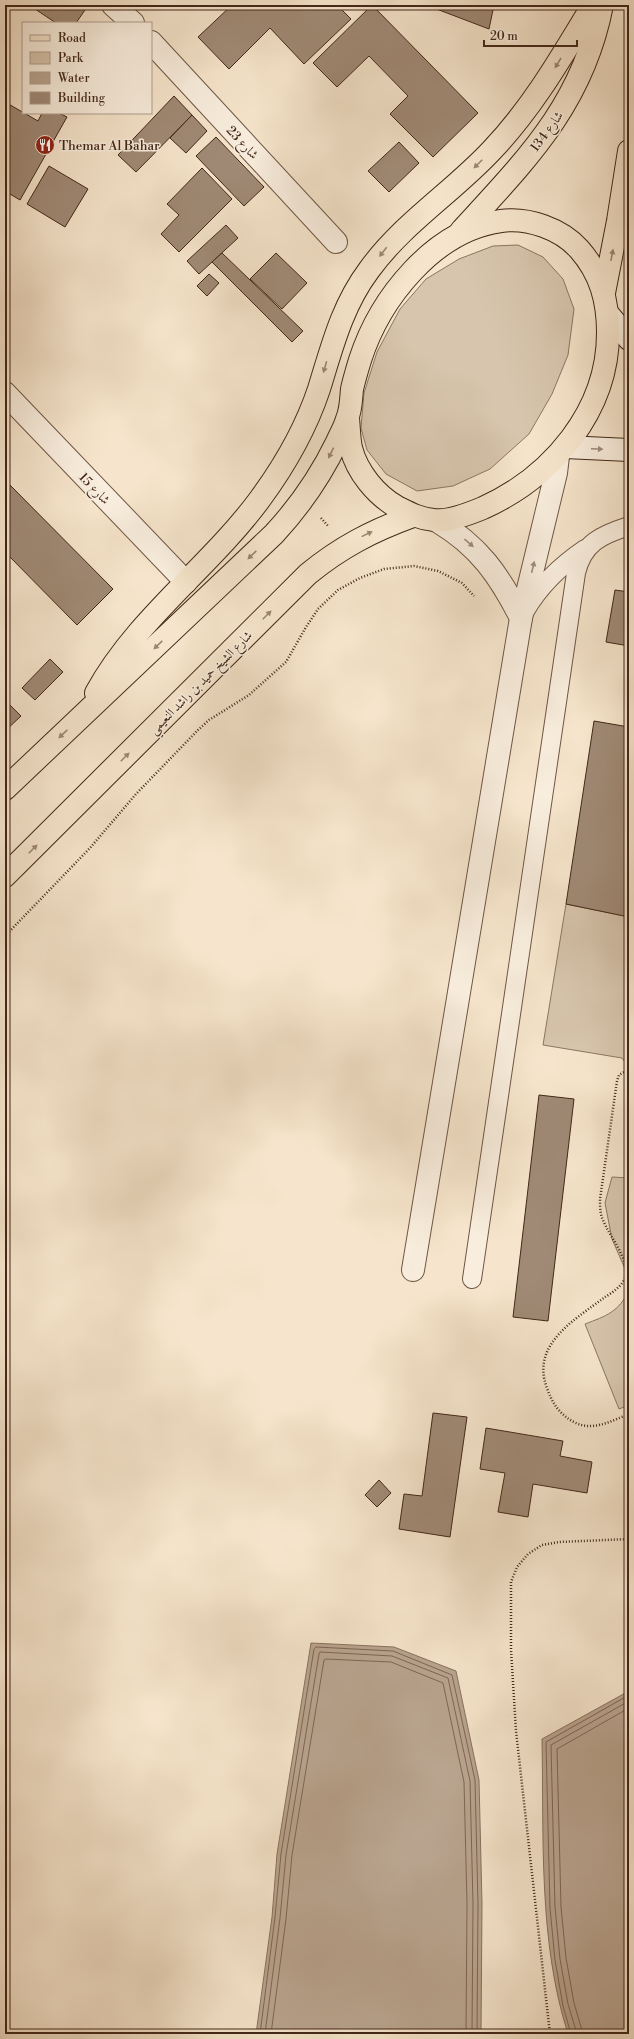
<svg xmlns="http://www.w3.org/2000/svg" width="634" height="2039" viewBox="0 0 634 2039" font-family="'Libre Bodoni',Amiri,serif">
  <rect width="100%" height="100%" fill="#f6e5cc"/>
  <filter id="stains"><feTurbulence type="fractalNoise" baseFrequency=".005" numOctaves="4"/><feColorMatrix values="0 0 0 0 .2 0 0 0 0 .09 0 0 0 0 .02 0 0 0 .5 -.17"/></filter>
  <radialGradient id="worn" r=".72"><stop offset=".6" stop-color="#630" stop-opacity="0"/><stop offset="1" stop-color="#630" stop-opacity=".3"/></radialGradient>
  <!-- green -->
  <g fill="#d7c5ad" stroke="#8c7662">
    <polygon points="518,245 543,257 563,279 574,309 568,355 552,394 529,434 490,469 453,486 417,491 386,474 367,450 361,428 364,393 377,352 400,309 426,279 459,259 493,246"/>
    <polygon points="566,904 629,917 629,1068 622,1058 543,1045"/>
    <polygon points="612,1177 629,1178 629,1278 612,1239 605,1203"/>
    <path d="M 629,1290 L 629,1405 L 619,1409 L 585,1324 C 606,1316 619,1312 629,1290 Z"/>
  </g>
  <!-- water -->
  <g fill="#b9a48f" stroke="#89725f">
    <polygon points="311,1643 394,1647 456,1671 479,1780 482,1904 481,2034 256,2034 272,1917 277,1854"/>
    <path d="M 629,1691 L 629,2034 L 568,2034 C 538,1940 544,1837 542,1739 Z"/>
  </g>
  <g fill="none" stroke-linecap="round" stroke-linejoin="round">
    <!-- shore -->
    <g stroke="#7e6654" stroke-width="1">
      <polyline points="260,2034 275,1917 281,1854 314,1649 316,1647 393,1651 452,1675 475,1780 478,1904 477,2034"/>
      <polyline points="265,2034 280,1918 286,1855 319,1654 320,1652 392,1656 448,1678 470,1781 473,1904 472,2034"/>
      <polyline points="271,2034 286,1919 292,1855 324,1660 326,1659 391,1662 443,1683 464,1782 467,1904 466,2034"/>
      <polyline points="571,2034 563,2006 555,1960 550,1908 546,1742 629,1695"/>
      <polyline points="577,2034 568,2004 560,1959 555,1907 551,1745 629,1701"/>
      <polyline points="583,2034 574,2003 566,1958 561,1907 557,1749 629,1708"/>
    </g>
  </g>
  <!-- building -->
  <g fill="#a08a76" stroke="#422718">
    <polygon points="38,5 77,5 85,10 76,23 56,23 35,9"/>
    <polygon points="232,5 337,5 351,19 304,64 270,28 229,69 198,37"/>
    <polygon points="372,5 478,113 433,157 390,114 408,96 369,56 337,87 313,63"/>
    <polygon points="426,5 494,5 489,29"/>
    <polygon points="174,96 192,115 136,172 118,155"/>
    <polygon points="5,102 38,121 42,113 59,113 67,117 20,200 5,191"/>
    <polygon points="192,115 207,131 186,153 170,138"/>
    <polygon points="216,137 264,187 244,206 196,156"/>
    <polygon points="399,142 419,163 389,192 368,171"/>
    <polygon points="49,166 88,189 65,227 27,204"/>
    <polygon points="202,168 232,199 179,252 161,234 179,215 167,204"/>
    <polygon points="226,225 238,238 199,274 187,261"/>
    <polygon points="222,253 303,331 292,342 212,262"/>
    <polygon points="276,253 307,283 282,309 250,279"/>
    <polygon points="5,273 9,275 5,282"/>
    <polygon points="209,274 219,283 207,296 197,286"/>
    <polygon points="5,480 113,589 77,625 5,552"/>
    <polygon points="615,590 629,592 629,646 606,642"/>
    <polygon points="50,659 63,672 35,700 22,688"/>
    <polygon points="10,705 21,716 5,731 5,710"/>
    <polygon points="594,721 629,727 629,917 566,904"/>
    <polygon points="539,1095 574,1099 548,1321 513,1317"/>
    <polygon points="433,1413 467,1417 450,1537 399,1529 404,1494 422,1496"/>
    <polygon points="486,1428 563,1441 560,1456 592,1462 587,1493 533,1484 528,1517 498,1512 505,1473 480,1469"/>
    <polygon points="379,1480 391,1493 377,1507 365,1495"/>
  </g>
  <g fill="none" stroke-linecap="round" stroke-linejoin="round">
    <!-- service casing -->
    <g stroke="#6f5645" stroke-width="20">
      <g id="service">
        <path d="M 525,611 C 540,585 560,566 585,549"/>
        <path d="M 472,1279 L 576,573 C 583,543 601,535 629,526"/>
      </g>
    </g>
    <!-- minor casing -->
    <g stroke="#6f5645" stroke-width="24">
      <g id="minor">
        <polyline points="113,5 133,23"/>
        <polyline points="151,42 336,242"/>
        <polyline points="5,393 186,582"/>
        <path d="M 437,521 C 479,546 499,575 521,618"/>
        <polyline points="413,1270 521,618 556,473 558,456"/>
      </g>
    </g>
    <!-- secondary casing -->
    <g stroke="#422718" stroke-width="24">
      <g id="secondary">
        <polyline points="608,314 629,339"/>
        <polyline points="565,447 629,450"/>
      </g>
    </g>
    <!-- primary casing -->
    <g stroke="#422718" stroke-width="24">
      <g id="primary">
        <path d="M 461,231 C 526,160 583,104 602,5"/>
        <polyline points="604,293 618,221 629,151"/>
        <path d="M 96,693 C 137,618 210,567 260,499 C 285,465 306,428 319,389 C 332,347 342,306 369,270 C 403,223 453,192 492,150 C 533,107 562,56 593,5"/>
        <path d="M 5,789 L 274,534 C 300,506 320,477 337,442 C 340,435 345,427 347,419 C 351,410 351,399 352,389 C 354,380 357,370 360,360 C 380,298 434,230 501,221 C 528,217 561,229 579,249 C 601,274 608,301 608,333 C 608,411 552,477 483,508 C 471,513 447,522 434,520 C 420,519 409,513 397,507 C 376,495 357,472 351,448 C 349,439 349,428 348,418"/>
        <path d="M 5,876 L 308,574 C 341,547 372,531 413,516"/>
      </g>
    </g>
    <!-- path -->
    <g stroke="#422718" stroke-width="2.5" stroke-dasharray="1 2" stroke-linecap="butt">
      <polyline points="628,422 629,415"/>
      <polyline points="321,518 329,527"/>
      <polyline points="5,936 90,848 136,794 198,730 209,720 249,695 286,662 306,627 318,609 338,590 360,578 384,569 414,566 438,571 462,583 474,596"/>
      <path d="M 629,1069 L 619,1075 L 617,1081 L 600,1199 C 600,1206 600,1214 603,1220 C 610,1238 630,1259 625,1278 C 622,1286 612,1293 605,1297 C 576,1319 530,1344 547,1388 C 552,1403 560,1415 574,1422 C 593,1432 611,1421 629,1414"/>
      <polyline points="550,2034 516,1731 511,1650 511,1582 517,1567 528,1554 542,1545 559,1542 629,1539"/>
    </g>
    <!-- service -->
    <use href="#service" stroke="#f9eede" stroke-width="18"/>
    <!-- minor -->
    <use href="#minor" stroke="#f9eede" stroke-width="22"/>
    <!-- secondary -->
    <use href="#secondary" stroke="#f9eede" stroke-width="22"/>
    <!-- primary -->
    <use href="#primary" stroke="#f6e5cc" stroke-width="22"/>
  </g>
  <!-- one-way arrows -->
  <defs><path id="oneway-solid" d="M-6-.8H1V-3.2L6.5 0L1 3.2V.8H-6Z"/></defs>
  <g fill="#9c8672">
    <use href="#oneway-solid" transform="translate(558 63) rotate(121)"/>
    <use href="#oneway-solid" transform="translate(478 164) rotate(135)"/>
    <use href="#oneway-solid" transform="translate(383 252) rotate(128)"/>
    <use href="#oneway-solid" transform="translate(612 255) rotate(-79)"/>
    <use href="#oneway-solid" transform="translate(325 367) rotate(106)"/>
    <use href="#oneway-solid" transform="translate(331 453) rotate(116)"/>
    <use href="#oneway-solid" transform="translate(367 534) rotate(-26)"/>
    <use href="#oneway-solid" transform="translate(252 555) rotate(136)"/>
    <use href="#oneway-solid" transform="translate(267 615) rotate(-45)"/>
    <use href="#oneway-solid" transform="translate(158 645) rotate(136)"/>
    <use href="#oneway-solid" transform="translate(63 734) rotate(137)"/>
    <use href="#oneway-solid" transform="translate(125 757) rotate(-45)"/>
    <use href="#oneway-solid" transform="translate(33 849) rotate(-45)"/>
  </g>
  <g fill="#9e8a7b">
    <use href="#oneway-solid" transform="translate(597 449) rotate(3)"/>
    <use href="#oneway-solid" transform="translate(469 543) rotate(41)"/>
    <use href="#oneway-solid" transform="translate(533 567) rotate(-77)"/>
  </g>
  <!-- icons -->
  <defs>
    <g id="restaurant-disc" transform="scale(1)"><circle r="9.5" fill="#8f2418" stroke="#f9eede"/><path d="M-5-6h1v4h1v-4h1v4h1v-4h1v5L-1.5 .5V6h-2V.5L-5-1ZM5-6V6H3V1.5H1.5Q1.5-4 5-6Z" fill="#fff"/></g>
  </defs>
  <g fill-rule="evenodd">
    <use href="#restaurant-disc" x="45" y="145"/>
  </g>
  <g text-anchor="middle" stroke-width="3" stroke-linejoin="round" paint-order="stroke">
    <!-- street labels -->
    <g font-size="13" fill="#422718" stroke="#f9eede">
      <text transform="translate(546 131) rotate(-54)" y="5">شارع 134</text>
      <text transform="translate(243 142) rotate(47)" y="5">شارع 23</text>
      <text transform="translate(95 488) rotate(46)" y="5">شارع 15</text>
      <text transform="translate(200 682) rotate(-45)" y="5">شارع الشيخ حميد بن راشد النعيمي</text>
    </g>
    <!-- poi labels -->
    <g font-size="13" fill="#422718" stroke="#f9eede" text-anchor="start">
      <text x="59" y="150">Themar Al Bahar</text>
    </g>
  </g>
  <!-- margin -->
  <rect width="634" height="2039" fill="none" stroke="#f6e5cc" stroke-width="20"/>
  <rect x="6" y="6" width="622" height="2027" fill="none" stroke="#422718" stroke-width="2"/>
  <rect x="10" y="10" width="614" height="2019" fill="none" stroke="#422718"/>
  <!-- legend -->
  <rect x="22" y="22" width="130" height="92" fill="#f9eede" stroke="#b09e8f"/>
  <rect x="30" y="35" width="20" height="6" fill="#f6e5cc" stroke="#b09e8f"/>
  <text x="58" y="42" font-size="12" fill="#422718">Road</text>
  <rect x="30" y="52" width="20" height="12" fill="#d7c5ad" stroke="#b09e8f"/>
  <text x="58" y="62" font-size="12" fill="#422718">Park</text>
  <rect x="30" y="72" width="20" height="12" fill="#b9a48f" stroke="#b09e8f"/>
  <text x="58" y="82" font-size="12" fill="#422718">Water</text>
  <rect x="30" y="92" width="20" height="12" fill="#a08a76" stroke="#b09e8f"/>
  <text x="58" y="102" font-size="12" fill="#422718">Building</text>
  <!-- scale -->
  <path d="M484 40v6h93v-6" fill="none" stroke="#422718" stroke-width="2"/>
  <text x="490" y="40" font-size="12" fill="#422718" stroke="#f9eede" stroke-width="3" paint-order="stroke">20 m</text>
  <rect width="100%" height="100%" filter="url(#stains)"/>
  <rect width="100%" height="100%" fill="url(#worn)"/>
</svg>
